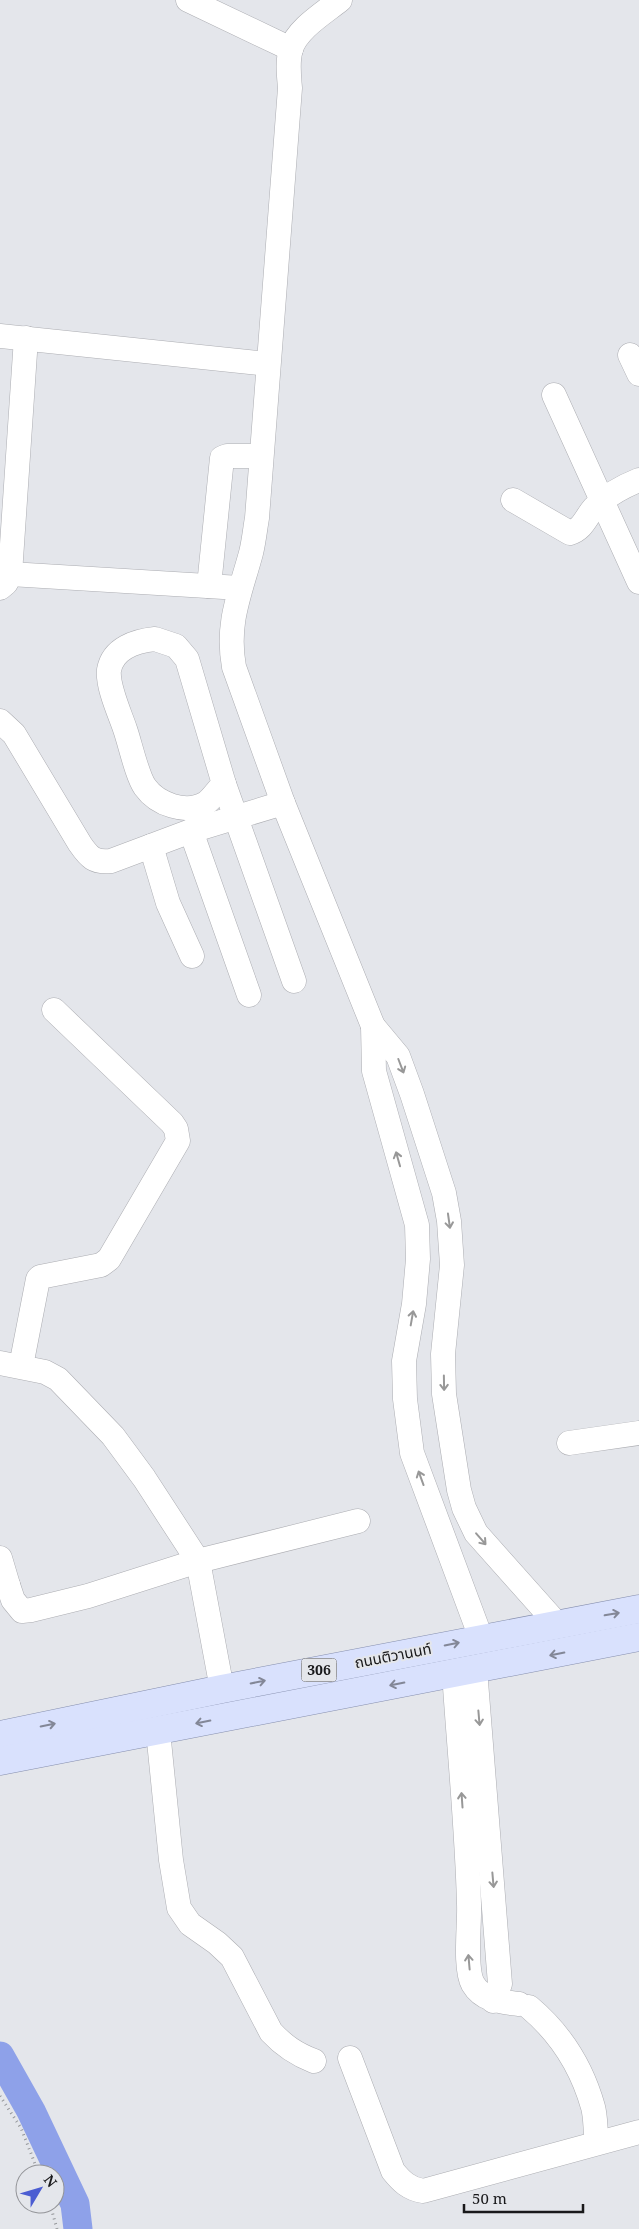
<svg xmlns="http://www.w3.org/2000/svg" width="639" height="2229" viewBox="0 0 639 2229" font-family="'Noto Serif','Noto Sans Thai',serif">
  <rect width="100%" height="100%" fill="#e4e6eb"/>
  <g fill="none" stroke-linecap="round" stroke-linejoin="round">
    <!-- river -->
    <polyline stroke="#8ea1e9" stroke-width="29" points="0,2056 31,2111 75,2204 78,2229"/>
    <!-- minor casing -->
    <g stroke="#acadb2" stroke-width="25">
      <g id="minor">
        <polyline points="188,0 291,49"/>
        <path d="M 340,0 C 324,13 297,29 291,49 C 287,61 289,76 290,88 L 257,518 C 255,529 254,541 251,553 C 240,594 226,623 234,667 L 283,803 L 373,1026 L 398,1056 L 412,1094 L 444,1193 L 449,1221 L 452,1265 L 443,1354 L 444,1394 L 459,1490 L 464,1508 L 476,1533 L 557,1624"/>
        <polyline points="0,336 268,364"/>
        <polyline points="630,355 639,374"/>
        <polyline points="554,395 639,582"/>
        <path d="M 513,500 L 570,533 C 583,529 586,517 594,508 C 606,496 624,486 639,480"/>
        <polyline points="10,574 240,588"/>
        <polyline points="209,586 222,458 227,456 261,456"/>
        <polyline points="0,588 6,583 10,574 26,338"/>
        <path d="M 155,639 L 176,646 L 187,659 L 224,784 C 218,789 213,798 206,803 C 186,815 157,804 145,787 C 137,776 130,743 125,729 C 120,714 107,686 109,670 C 113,648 136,641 155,639 Z"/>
        <path d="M 0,721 L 14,734 L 80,844 C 89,857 94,863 111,861 L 191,831 L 283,803"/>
        <polyline points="224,784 294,981"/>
        <polyline points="191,831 249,995"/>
        <polyline points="151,846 168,903 192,956"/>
        <polyline points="373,1026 374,1071 417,1225 418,1259 414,1304 404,1361 405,1399 412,1453 481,1638"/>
        <polyline points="0,1363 45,1372 58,1379 113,1436 144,1478 198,1561 222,1689"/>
        <polyline points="21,1366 38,1279 40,1277 101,1265 109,1259 178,1141 176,1129 172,1123 54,1010"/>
        <polyline points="569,1443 639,1433"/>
        <polyline points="0,1558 8,1585"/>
        <polyline points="0,1586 8,1585 13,1600 22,1611 31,1610 88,1596 198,1561 358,1521"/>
        <polyline points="475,1669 500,1984 493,2001"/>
        <path d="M 454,1672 C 459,1749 467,1827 469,1904 C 470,1923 464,1968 473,1984 C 483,2001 502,2002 519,2004"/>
        <path d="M 158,1731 L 171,1860 L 179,1908 L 190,1924 L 217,1943 L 232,1957 L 271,2032 C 284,2046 296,2054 314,2061"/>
        <path d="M 529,2007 C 560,2033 582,2068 593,2107 C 596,2118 595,2131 597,2142"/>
        <path d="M 350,2058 L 393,2171 C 401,2181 409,2189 423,2191 L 639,2132"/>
      </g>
    </g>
    <!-- major casing -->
    <g stroke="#858ead" stroke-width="29">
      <g id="major">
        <polyline points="0,1735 222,1689 639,1609"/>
        <polyline points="0,1761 639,1637"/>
      </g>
    </g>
    <!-- path -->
    <g stroke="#949699" stroke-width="3" stroke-dasharray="1 4" stroke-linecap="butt">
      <polyline points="0,2096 21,2128 39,2174"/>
      <polyline points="50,2204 57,2229"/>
    </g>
    <!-- minor -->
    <use href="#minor" stroke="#fff" stroke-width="24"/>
    <!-- major -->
    <use href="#major" stroke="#d9e1fd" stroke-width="28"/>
  </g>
  <!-- one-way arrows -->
  <defs><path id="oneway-shaft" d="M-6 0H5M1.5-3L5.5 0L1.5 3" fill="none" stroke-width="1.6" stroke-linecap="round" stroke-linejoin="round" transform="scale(1.25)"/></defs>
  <g stroke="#989898">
    <use href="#oneway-shaft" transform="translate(401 1066) rotate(69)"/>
    <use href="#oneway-shaft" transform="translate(398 1159) rotate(-106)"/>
    <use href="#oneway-shaft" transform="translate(449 1221) rotate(82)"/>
    <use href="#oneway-shaft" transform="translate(412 1318) rotate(-80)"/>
    <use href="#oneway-shaft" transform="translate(444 1383) rotate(89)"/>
    <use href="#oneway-shaft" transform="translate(421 1478) rotate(-110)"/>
    <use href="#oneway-shaft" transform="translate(481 1539) rotate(49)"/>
    <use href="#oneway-shaft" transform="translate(479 1718) rotate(85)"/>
    <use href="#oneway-shaft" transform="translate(462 1800) rotate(-94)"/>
    <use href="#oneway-shaft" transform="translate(493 1880) rotate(85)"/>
    <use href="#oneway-shaft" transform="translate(469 1962) rotate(-95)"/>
  </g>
  <g stroke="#838797">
    <use href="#oneway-shaft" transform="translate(612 1614) rotate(-10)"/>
    <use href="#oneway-shaft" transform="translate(452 1644) rotate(-11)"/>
    <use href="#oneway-shaft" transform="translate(557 1654) rotate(169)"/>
    <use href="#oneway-shaft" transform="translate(258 1682) rotate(-11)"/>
    <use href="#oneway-shaft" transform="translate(397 1684) rotate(169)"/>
    <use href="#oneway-shaft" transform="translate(203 1722) rotate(169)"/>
    <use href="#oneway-shaft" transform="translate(48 1725) rotate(-12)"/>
  </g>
  <g text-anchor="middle" stroke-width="4" stroke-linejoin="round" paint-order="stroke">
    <!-- shield labels -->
    <rect fill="#e4e6eb" stroke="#565659" stroke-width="1" x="301.5" y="1658.5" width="35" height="23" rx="4"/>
    <g font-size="14" font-weight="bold" fill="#19191b">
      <text x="319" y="1675">306</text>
    </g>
    <!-- street labels -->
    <g font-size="15" fill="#19191b" stroke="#e4e6eb">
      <text transform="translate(393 1656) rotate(-11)" y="5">ถนนติวานนท์</text>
    </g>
  </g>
  <!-- north arrow -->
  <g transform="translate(40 2189) rotate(52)"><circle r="24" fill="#e4e6eb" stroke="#939498"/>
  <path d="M0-4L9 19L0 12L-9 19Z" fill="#4b5dd2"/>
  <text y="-8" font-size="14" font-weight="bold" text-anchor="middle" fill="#19191b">N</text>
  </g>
  <!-- scale -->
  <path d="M464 2204v8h119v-8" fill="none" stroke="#19191b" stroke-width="2.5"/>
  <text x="472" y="2204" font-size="15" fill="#19191b" stroke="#e4e6eb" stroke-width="4" paint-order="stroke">50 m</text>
</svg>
